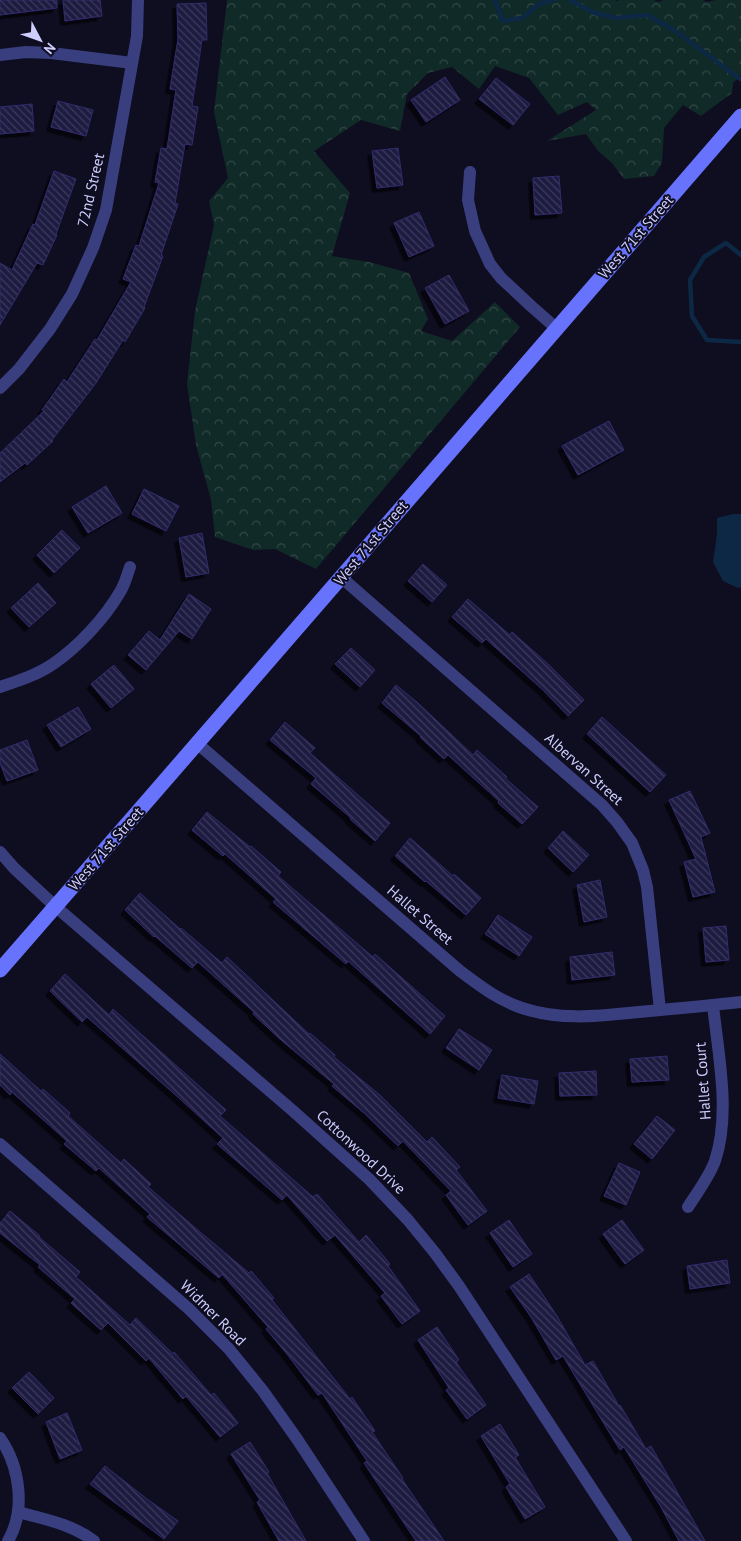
<svg xmlns="http://www.w3.org/2000/svg" width="741" height="1541" viewBox="0 0 741 1541" font-family="'PT Sans',sans-serif">
  <defs>
    <pattern id="forest-crowns" width="20" height="18" patternUnits="userSpaceOnUse" patternTransform="scale(1.25)"><rect width="20" height="18" fill="#102a27"/><path d="M2 6a3 3 0 1 1 6 0M12 15a3 3 0 1 1 6 0" fill="none" stroke="#324847"/></pattern>
    <pattern id="building-back-hatch" width="6" height="6" patternUnits="userSpaceOnUse" patternTransform="scale(1.25)"><rect width="6" height="6" fill="#1e1a41"/><path d="M-1 5l2 2M0 0l6 6M5-1l2 2" fill="none" stroke="#3e3a5e"/></pattern>
    <filter id="shadow"><feDropShadow dx="-4.5" dy="4.5" stdDeviation="0" flood-color="#0009"/></filter>
  </defs>
  <rect width="100%" height="100%" fill="#0f0d20"/>
  <!-- forest -->
  <polygon fill="url(#forest-crowns)" points="227,0 615,0 617,1 619,0 653,0 659,2 663,0 703,0 706,2 716,0 741,0 741,75 733,83 732,93 701,116 683,105 664,128 662,163 654,176 624,179 612,163 598,151 586,134 547,141 596,110 587,102 558,115 529,78 495,66 479,89 452,67 428,73 407,94 400,131 361,120 314,151 350,193 332,256 369,262 409,273 428,319 421,331 452,341 495,302 520,327 316,569 275,549 253,550 215,537 211,500 196,445 187,384 195,311 214,225 209,201 228,178 214,112"/>
  <!-- water -->
  <polygon fill="#0d2845" points="733,514 741,514 741,587 738,588 723,581 713,562 717,534 717,518"/>
  <g fill="none" stroke-linecap="round" stroke-linejoin="round">
    <!-- stream -->
    <g stroke="#0d2845" stroke-width="4.5">
      <polyline points="495,0 503,21 522,18 539,4 554,0"/>
      <polyline points="570,0 595,13 616,18 647,15 674,30 740,79"/>
      <polyline points="741,255 726,243 704,257 690,280 692,316 707,340 741,342"/>
    </g>
  </g>
  <!-- building -->
  <g fill="url(#building-back-hatch)" stroke="#322c6d" filter="url(#shadow)">
    <polygon points="0,0 57,0 57,8 0,15"/>
    <polygon points="63,0 100,0 102,16 65,21"/>
    <polygon points="206,3 207,40 202,40 192,106 198,107 192,145 185,144 175,203 178,204 161,255 163,256 144,307 145,308 125,342 123,340 96,383 52,440 53,441 27,465 25,463 0,482 0,453 44,411 42,410 64,379 67,382 95,339 97,340 131,282 123,279 136,245 139,246 159,183 155,182 161,148 167,149 176,90 170,89 178,39 177,4"/>
    <polygon points="445,77 460,100 426,122 411,100"/>
    <polygon points="496,78 530,104 513,125 479,99"/>
    <polygon points="58,101 93,110 86,136 51,127"/>
    <polygon points="32,104 34,131 0,134 0,107"/>
    <polygon points="398,148 403,185 377,188 372,151"/>
    <polygon points="54,171 76,179 56,234 57,235 43,265 37,263 0,325 0,263 12,270 33,224 35,225"/>
    <polygon points="559,176 562,213 535,215 533,178"/>
    <polygon points="419,212 434,246 409,257 394,223"/>
    <polygon points="449,275 469,311 445,324 425,288"/>
    <polygon points="609,421 624,450 578,475 562,446"/>
    <polygon points="106,486 122,513 88,533 72,507"/>
    <polygon points="144,489 179,506 166,531 132,514"/>
    <polygon points="62,530 80,548 54,573 37,555"/>
    <polygon points="202,533 209,573 186,577 179,538"/>
    <polygon points="423,564 447,585 432,602 408,581"/>
    <polygon points="38,583 56,603 29,627 11,608"/>
    <polygon points="189,594 211,609 192,639 179,631 146,670 128,655 149,631 160,640"/>
    <polygon points="468,599 510,635 512,632 547,663 584,700 568,716 543,690 486,639 482,643 452,617"/>
    <polygon points="351,648 375,670 360,687 335,664"/>
    <polygon points="114,665 134,689 111,708 91,684"/>
    <polygon points="396,685 418,703 473,755 477,750 507,777 505,778 538,807 522,824 498,803 499,801 448,755 444,759 420,737 421,736 382,703"/>
    <polygon points="78,707 91,729 61,747 47,725"/>
    <polygon points="602,717 666,775 650,792 587,734"/>
    <polygon points="285,722 315,748 310,753 390,823 375,841 350,819 351,818 311,784 316,778 270,740"/>
    <polygon points="27,740 38,770 7,781 0,763 0,750"/>
    <polygon points="690,791 710,833 701,837 715,892 693,897 684,862 696,859 669,800"/>
    <polygon points="207,812 250,847 251,846 281,872 278,876 373,957 375,954 445,1016 430,1034 348,961 346,964 273,902 276,899 225,854 223,856 192,830"/>
    <polygon points="563,831 589,855 573,872 548,848"/>
    <polygon points="410,838 453,876 454,874 481,898 466,915 426,881 425,882 395,856"/>
    <polygon points="600,880 607,917 584,922 577,885"/>
    <polygon points="140,893 180,929 181,928 222,963 227,957 309,1034 310,1033 335,1055 334,1057 381,1096 427,1142 432,1137 460,1167 456,1170 487,1211 468,1225 446,1195 451,1191 403,1141 398,1146 364,1113 332,1086 334,1084 281,1040 253,1014 254,1012 198,962 192,968 155,936 154,937 125,910"/>
    <polygon points="498,915 532,937 519,956 485,934"/>
    <polygon points="726,926 729,960 706,962 703,928"/>
    <polygon points="612,952 615,975 572,980 570,957"/>
    <polygon points="65,974 109,1015 113,1009 226,1110 220,1116 313,1197 317,1194 359,1242 366,1235 390,1264 388,1266 420,1311 402,1324 381,1296 385,1293 335,1235 327,1241 287,1195 282,1200 217,1144 223,1138 179,1098 87,1017 82,1022 50,991"/>
    <polygon points="459,1029 492,1050 479,1070 446,1048"/>
    <polygon points="0,1054 41,1091 43,1089 70,1113 68,1116 121,1163 124,1159 151,1184 148,1187 199,1231 249,1273 251,1271 274,1298 272,1300 350,1399 352,1397 375,1431 372,1432 403,1478 402,1479 444,1541 416,1541 364,1463 367,1461 322,1393 318,1395 287,1354 266,1329 268,1327 222,1274 219,1278 147,1217 150,1214 99,1168 96,1171 64,1144 67,1141 12,1092 10,1095 0,1085"/>
    <polygon points="667,1056 669,1080 632,1082 630,1059"/>
    <polygon points="596,1071 597,1095 560,1096 559,1073"/>
    <polygon points="502,1075 538,1081 534,1104 498,1098"/>
    <polygon points="657,1116 675,1130 652,1159 634,1144"/>
    <polygon points="619,1163 640,1172 626,1205 604,1196"/>
    <polygon points="10,1211 40,1236 39,1237 80,1272 76,1277 130,1325 136,1318 173,1354 174,1352 211,1395 214,1393 238,1423 220,1437 186,1396 183,1399 149,1358 146,1361 108,1323 101,1330 71,1303 75,1299 38,1267 40,1265 0,1233 0,1223"/>
    <polygon points="509,1220 532,1254 513,1267 490,1233"/>
    <polygon points="622,1220 644,1250 625,1264 603,1234"/>
    <polygon points="727,1260 730,1283 690,1289 687,1266"/>
    <polygon points="529,1274 557,1316 585,1365 593,1361 619,1406 620,1405 646,1449 651,1446 705,1541 679,1541 661,1507 624,1447 620,1450 563,1356 556,1360 531,1317 510,1287"/>
    <polygon points="437,1327 459,1360 456,1362 486,1405 467,1419 446,1390 449,1388 418,1340"/>
    <polygon points="29,1372 54,1398 38,1414 12,1388"/>
    <polygon points="67,1413 82,1450 60,1459 46,1422"/>
    <polygon points="500,1424 519,1455 515,1457 545,1507 525,1519 506,1487 510,1484 481,1436"/>
    <polygon points="250,1442 269,1472 267,1473 306,1541 279,1541 257,1502 260,1500 231,1454"/>
    <polygon points="105,1466 147,1499 178,1521 164,1539 90,1484"/>
  </g>
  <g fill="none" stroke-linecap="round" stroke-linejoin="round">
    <!-- street -->
    <g stroke="#393e7f" stroke-width="12">
      <polyline points="0,55 26,52 51,53 132,63"/>
      <polyline points="470,172 468,200 475,231 490,264 501,278 531,306 556,328"/>
      <polyline points="0,388 19,369 50,329 72,294 93,248 106,210 137,36 138,0"/>
      <polyline points="342,578 602,805 617,822 632,843 643,870 647,887 660,1010"/>
      <path d="M 0,687 C 18,681 37,675 53,664 C 78,647 105,618 120,592 C 125,584 127,575 130,567"/>
      <path d="M 198,744 L 460,971 C 480,986 498,1000 522,1008 C 561,1021 599,1016 639,1012 C 673,1009 707,1006 741,1002"/>
      <polyline points="0,852 14,868 56,907 292,1110 369,1179 408,1220 435,1253 459,1286 626,1541"/>
      <polyline points="0,1144 189,1309 229,1349 263,1391 297,1439 364,1541"/>
      <path d="M 688,1207 C 697,1193 709,1177 715,1161 C 731,1113 718,1054 713,1005"/>
      <path d="M 0,1438 C 20,1467 26,1510 8,1541"/>
      <path d="M 18,1512 C 44,1519 72,1524 94,1541"/>
    </g>
    <!-- secondary -->
    <path stroke="#6773fc" stroke-width="15" d="M 0,970 C 248,686 494,400 741,116"/>
  </g>
  <g text-anchor="middle" stroke-width="4" stroke-linejoin="round" paint-order="stroke">
    <!-- street labels -->
    <g font-size="15" fill="#cecefe" stroke="#0f0d20">
      <text transform="translate(91 190) rotate(-77)" y="5">72nd Street</text>
      <text transform="translate(636 237) rotate(-49)" y="5">West 71st Street</text>
      <text transform="translate(371 543) rotate(-50)" y="5">West 71st Street</text>
      <text transform="translate(584 769) rotate(42)" y="5">Albervan Street</text>
      <text transform="translate(106 849) rotate(-49)" y="5">West 71st Street</text>
      <text transform="translate(420 915) rotate(41)" y="5">Hallet Street</text>
      <text transform="translate(703 1081) rotate(-94)" y="5">Hallet Court</text>
      <text transform="translate(361 1152) rotate(43)" y="5">Cottonwood Drive</text>
      <text transform="translate(213 1313) rotate(45)" y="5">Widmer Road</text>
    </g>
  </g>
  <!-- north arrow -->
  <g transform="translate(40 40) rotate(131)" stroke="#0f0d20" stroke-width="4" paint-order="stroke">
  <path d="M0-4L9 19L0 12L-9 19Z" fill="#cecefe"/>
  <text y="-8" font-size="14" font-weight="bold" text-anchor="middle" fill="#cecefe">N</text>
  </g>
</svg>
